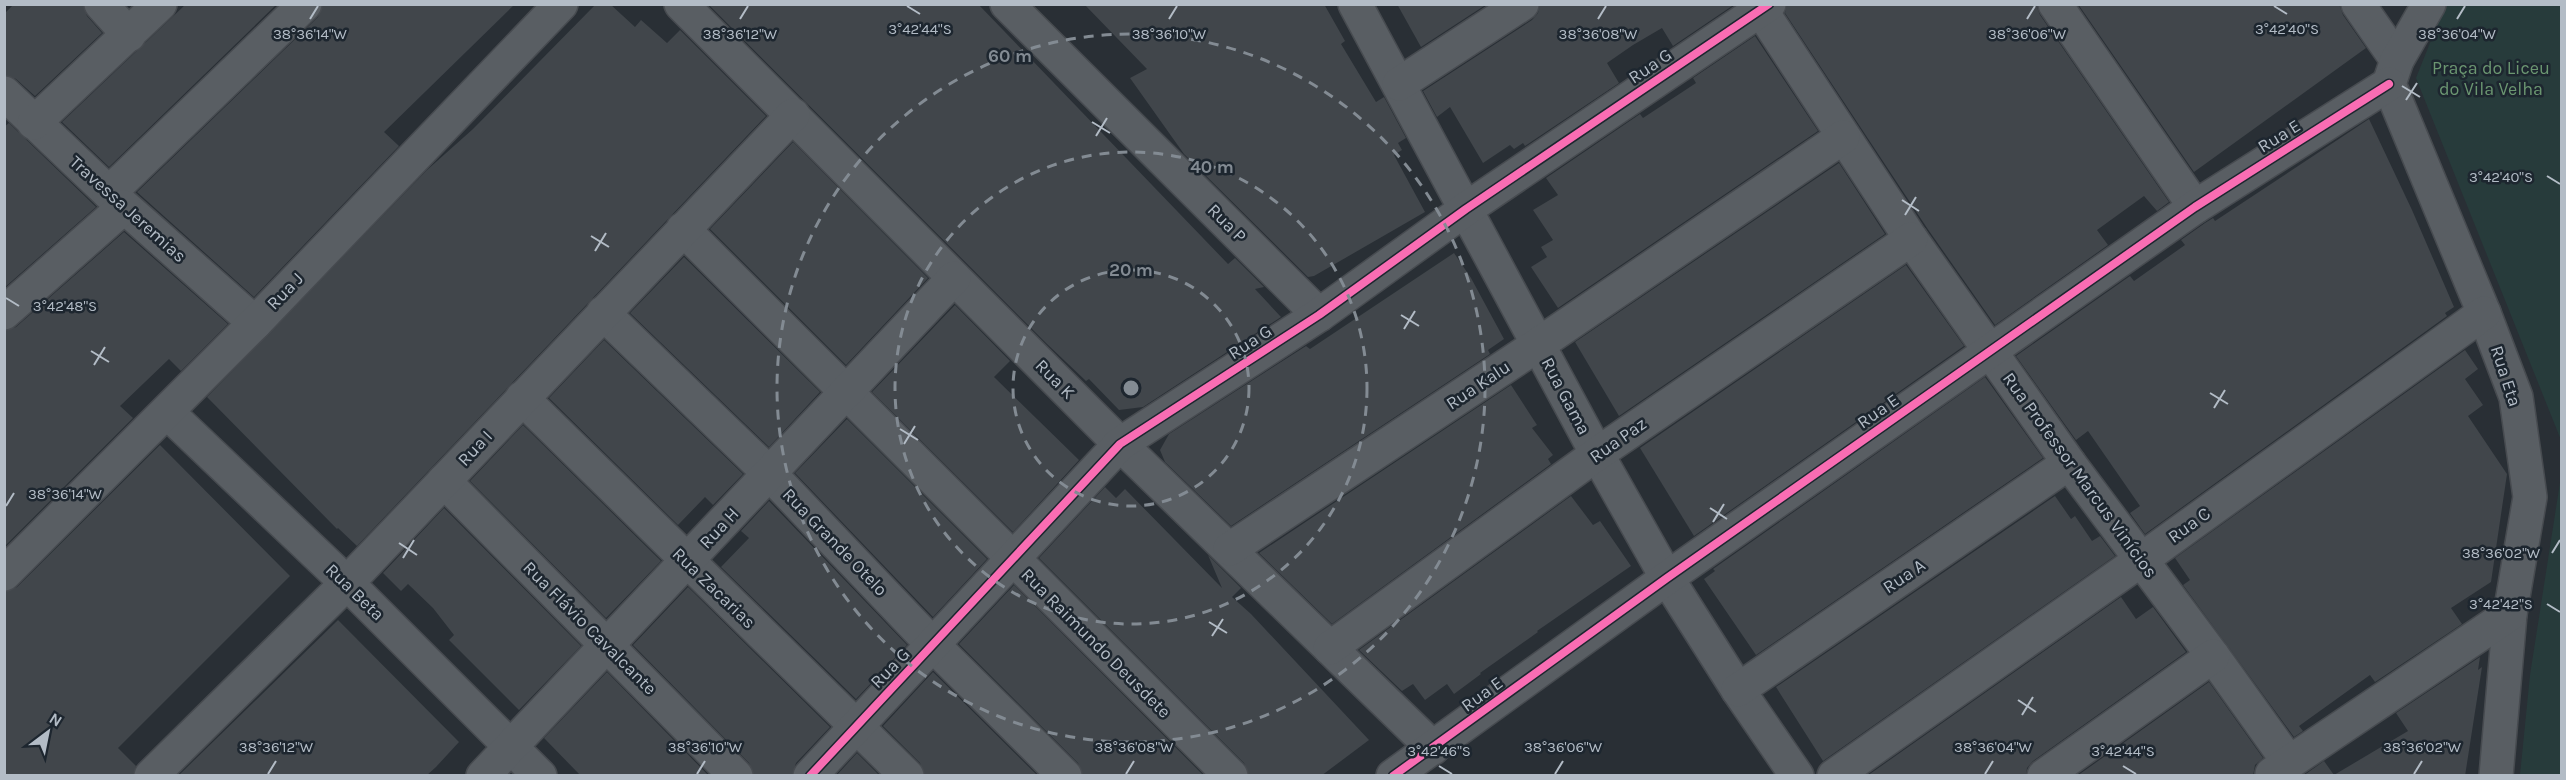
<svg xmlns="http://www.w3.org/2000/svg" width="2566" height="780" viewBox="0 0 2566 780" font-family="Karla,sans-serif">
  <rect width="100%" height="100%" fill="#292f35"/>
  <!-- green -->
  <g fill="#273b3b">
    <polygon points="2445,5 2561,5 2561,440 2416,78"/>
    <polygon points="2561,476 2561,775 2520,775 2530,675"/>
  </g>
  <!-- building -->
  <g fill="#41464b">
    <polygon points="14,4 83,4 87,16 102,33 35,96 16,79 4,75 4,14"/>
    <polygon points="186,4 277,4 109,167 62,122"/>
    <polygon points="323,4 515,4 384,132 399,146 254,297 137,192 318,17"/>
    <polygon points="596,4 610,4 635,27 641,20 667,43 680,30 766,116 357,546 338,528 337,529 207,397 427,170 473,129"/>
    <polygon points="708,4 978,4 1228,264 1235,258 1264,287 1255,289 1281,317 1143,407 1119,410 1089,379 1086,381 1047,344"/>
    <polygon points="1084,4 1324,4 1345,41 1341,44 1376,102 1384,97 1406,138 1398,143 1402,150 1394,155 1425,212 1314,276 1308,277 1184,154 1130,78 1147,69"/>
    <polygon points="1397,4 1487,4 1421,47"/>
    <polygon points="1540,4 1735,4 1673,46 1662,28 1633,45 1607,63 1619,83 1525,146 1523,143 1514,149 1510,145 1483,163 1450,107 1437,117 1423,91 1532,20 1538,13"/>
    <polygon points="1787,4 2036,4 2040,15 2169,202 2157,211 2144,196 2097,230 2108,245 1995,325 1927,228 1785,13"/>
    <polygon points="2078,4 2339,4 2343,15 2366,48 2194,172"/>
    <polygon points="1755,36 1818,131 1558,308 1531,267 1547,257 1541,247 1553,240 1533,210 1558,195 1546,178 1640,114 1643,118 1696,83 1693,78"/>
    <polygon points="2369,119 2412,210 2454,307 2445,313 2447,316 2145,534 2130,513 2140,506 2088,431 2076,440 2016,356 2130,276 2134,281 2185,245 2181,240 2205,223 2213,218 2215,221"/>
    <polygon points="9,123 96,207 4,288 4,127"/>
    <polygon points="793,142 928,278 846,365 710,229"/>
    <polygon points="1839,163 1885,234 1619,416 1575,342"/>
    <polygon points="124,232 228,324 181,371 169,359 120,406 133,418 4,547 4,331 16,327"/>
    <polygon points="1454,253 1471,278 1504,339 1488,350 1490,354 1231,526 1165,462 1160,450 1169,434 1306,346 1310,349"/>
    <polygon points="684,257 820,392 769,447 630,313"/>
    <polygon points="1906,265 1964,346 1694,536 1640,448"/>
    <polygon points="955,305 1010,361 994,377 1079,460 1013,532 872,392"/>
    <polygon points="604,340 743,474 713,505 705,497 678,525 549,398"/>
    <polygon points="2465,350 2478,369 2465,379 2483,405 2468,416 2507,474 2491,582 2451,608 2462,624 2375,682 2370,675 2299,726 2303,731 2294,737 2183,585 2190,580 2175,558"/>
    <polygon points="1985,377 2043,458 1756,655 1704,579 1715,571 1713,569"/>
    <polygon points="1511,385 1537,425 1532,428 1553,455 1548,459 1551,464 1332,624 1259,553"/>
    <polygon points="847,419 987,559 933,617 795,473"/>
    <polygon points="523,425 661,561 606,618 470,481"/>
    <polygon points="160,445 290,576 118,748 136,766 133,776 4,776 4,592 17,587"/>
    <polygon points="1105,487 1116,498 1125,489 1222,588 1208,555 1241,588 1232,597 1251,614 1369,740 1321,776 1249,776 1244,763 1039,558"/>
    <polygon points="1571,496 1593,525 1600,521 1631,566 1537,631 1538,632 1480,673 1481,674 1454,694 1447,684 1425,700 1413,684 1402,691 1359,650"/>
    <polygon points="2055,496 2071,519 2075,516 2092,541 2100,536 2115,556 1823,761 1776,687"/>
    <polygon points="769,501 907,645 856,699 721,567 749,538 741,531"/>
    <polygon points="444,508 581,646 519,710 449,640 454,635 433,608 408,584 401,591 383,573"/>
    <polygon points="1014,585 1204,776 1083,776 1078,763 959,644"/>
    <polygon points="688,587 830,727 796,763 792,776 754,776 749,763 633,645"/>
    <polygon points="2121,597 2136,619 2153,607 2186,652 2033,761 2027,768 2026,776 1867,776"/>
    <polygon points="338,620 459,742 436,767 426,776 178,776"/>
    <polygon points="2480,657 2478,670 2482,667 2465,776 2303,776 2324,761 2334,775 2408,731 2396,713"/>
    <polygon points="607,672 709,776 581,776 544,738"/>
    <polygon points="933,672 1038,776 925,776 920,763 883,726"/>
    <polygon points="2209,682 2263,758 2255,765 2253,776 2077,776"/>
    <polygon points="857,753 880,776 836,776"/>
  </g>
  <g fill="none" stroke-linecap="round" stroke-linejoin="round">
    <!-- minor casing -->
    <g stroke="#474b50" stroke-width="36">
      <g id="minor">
        <polyline points="101,4 129,35"/>
        <polyline points="681,4 1120,444 1433,748"/>
        <polyline points="1007,4 1319,315"/>
        <polyline points="1355,4 1597,454 1667,578 1738,690 1797,776"/>
        <polyline points="1757,4 1911,239 2069,463 2213,656 2288,761"/>
        <polyline points="2055,4 2195,207"/>
        <polyline points="2358,4 2397,60"/>
        <polyline points="2429,4 2397,60 2389,84 2484,313 2516,397 2530,497 2510,614 2496,776"/>
        <polyline points="1399,84 1522,4"/>
        <polyline points="4,93 109,193 255,323"/>
        <polyline points="34,123 160,4"/>
        <polyline points="109,193 305,4"/>
        <polyline points="683,229 1231,776"/>
        <polyline points="4,313 124,207"/>
        <polyline points="603,313 770,474 933,645 1065,776"/>
        <polyline points="522,398 907,776"/>
        <polyline points="167,412 347,583 540,776"/>
        <polyline points="444,481 736,776"/>
        <polyline points="1230,549 1539,344 1843,137"/>
        <polyline points="4,574 255,323 561,4"/>
        <polyline points="1330,648 1597,454 1911,239"/>
        <polyline points="1738,690 2069,463"/>
        <polyline points="2272,774 2510,614"/>
        <polyline points="151,776 347,583 793,115"/>
        <polyline points="483,776 954,278"/>
        <polyline points="810,776 1120,444 1319,315 1466,209 1769,4"/>
        <polyline points="1393,776 1667,578 2195,207 2389,84"/>
        <polyline points="1834,776 2141,560 2484,313"/>
        <polyline points="2044,776 2213,656"/>
      </g>
    </g>
    <!-- minor -->
    <use href="#minor" stroke="#595e63" stroke-width="33"/>
    <!-- cycleway casing -->
    <g stroke="#1d262f" stroke-width="11">
      <g id="cycleway">
        <polyline points="810,776 1120,444 1319,315 1466,209 1769,4"/>
        <polyline points="1393,776 1667,578 2195,207 2389,84"/>
      </g>
    </g>
    <!-- cycleway -->
    <use href="#cycleway" stroke="#f96db3" stroke-width="8"/>
  </g>
  <!-- ticks -->
  <path fill="none" stroke="#b3bcc6" stroke-width="2" d="M 907,6 L 920,14M 2274,6 L 2287,14M 310,19 L 318,6M 740,19 L 748,6M 1169,19 L 1177,6M 1598,19 L 1606,6M 2027,19 L 2035,6M 2457,19 L 2465,6M 2402,86 L 2420,97M 2406,100 L 2417,83M 1092,122 L 1110,133M 1096,136 L 1107,118M 2547,176 L 2560,184M 1902,200 L 1919,211M 1905,215 L 1916,197M 591,236 L 609,247M 595,251 L 606,233M 6,298 L 19,306M 1401,315 L 1419,326M 1404,329 L 1415,311M 91,351 L 109,362M 94,365 L 105,347M 2210,393 L 2228,404M 2214,408 L 2225,390M 900,429 L 918,440M 904,444 L 915,426M 6,506 L 14,493M 1710,508 L 1727,519M 1713,522 L 1724,504M 399,543 L 417,555M 2552,553 L 2560,540M 403,558 L 414,540M 2547,604 L 2560,612M 1209,622 L 1227,633M 1212,636 L 1223,619M 2018,700 L 2036,712M 2022,715 L 2033,697M 1439,766 L 1452,774M 2123,766 L 2136,774M 268,774 L 276,761M 697,774 L 705,761M 1126,774 L 1134,761M 1555,774 L 1563,761M 1985,774 L 1993,761M 2414,774 L 2422,761"/>
  <!-- distance rings -->
  <g fill="none" stroke="#838b93" stroke-width="3" stroke-dasharray="10 8">
    <circle cx="1131" cy="388" r="118"/>
    <circle cx="1131" cy="388" r="236"/>
    <circle cx="1131" cy="388" r="354"/>
  </g>
  <g text-anchor="middle" stroke-width="5" stroke-linejoin="round" paint-order="stroke">
    <!-- street labels -->
    <g font-size="18" fill="#b3bcc6" stroke="#1d262f">
      <text transform="translate(1650 66) rotate(-34)" y="6">Rua G</text>
      <text transform="translate(2279 136) rotate(-32)" y="6">Rua E</text>
      <text transform="translate(128 209) rotate(42)" y="6">Travessa Jeremias</text>
      <text transform="translate(1227 223) rotate(45)" y="6">Rua P</text>
      <text transform="translate(285 291) rotate(-46)" y="6">Rua J</text>
      <text transform="translate(1250 342) rotate(-33)" y="6">Rua G</text>
      <text transform="translate(2506 376) rotate(72)" y="6">Rua Eta</text>
      <text transform="translate(1055 379) rotate(45)" y="6">Rua K</text>
      <text transform="translate(1478 385) rotate(-34)" y="6">Rua Kalu</text>
      <text transform="translate(1566 396) rotate(62)" y="6">Rua Gama</text>
      <text transform="translate(1878 411) rotate(-35)" y="6">Rua E</text>
      <text transform="translate(1618 440) rotate(-35)" y="6">Rua Paz</text>
      <text transform="translate(475 448) rotate(-47)" y="6">Rua I</text>
      <text transform="translate(2080 475) rotate(54)" y="6">Rua Professor Marcus Vinícios</text>
      <text transform="translate(2189 525) rotate(-36)" y="6">Rua C</text>
      <text transform="translate(719 528) rotate(-47)" y="6">Rua H</text>
      <text transform="translate(835 542) rotate(46)" y="6">Rua Grande Otelo</text>
      <text transform="translate(1904 576) rotate(-34)" y="6">Rua A</text>
      <text transform="translate(714 588) rotate(44)" y="6">Rua Zacarias</text>
      <text transform="translate(355 592) rotate(44)" y="6">Rua Beta</text>
      <text transform="translate(590 628) rotate(45)" y="6">Rua Flávio Cavalcante</text>
      <text transform="translate(1096 643) rotate(45)" y="6">Rua Raimundo Deusdete</text>
      <text transform="translate(890 668) rotate(-46)" y="6">Rua G</text>
      <text transform="translate(1482 694) rotate(-36)" y="6">Rua E</text>
    </g>
    <!-- park labels -->
    <g font-size="18" fill="#6b9671" stroke="#1d262f">
      <text x="2491" y="74">Praça do Liceu<tspan x="2491" dy="21">do Vila Velha</tspan></text>
    </g>
  </g>
  <g font-size="15" text-anchor="middle" fill="#b3bcc6" stroke="#1d262f" stroke-width="5" stroke-linejoin="round" paint-order="stroke">
    <text x="920" y="34">3°42'44"S</text>
    <text x="2287" y="34">3°42'40"S</text>
    <text x="310" y="39">38°36'14"W</text>
    <text x="740" y="39">38°36'12"W</text>
    <text x="1169" y="39">38°36'10"W</text>
    <text x="1598" y="39">38°36'08"W</text>
    <text x="2027" y="39">38°36'06"W</text>
    <text x="2457" y="39">38°36'04"W</text>
    <text x="2501" y="182">3°42'40"S</text>
    <text x="65" y="311">3°42'48"S</text>
    <text x="65" y="499">38°36'14"W</text>
    <text x="2501" y="558">38°36'02"W</text>
    <text x="2501" y="609">3°42'42"S</text>
    <text x="276" y="752">38°36'12"W</text>
    <text x="705" y="752">38°36'10"W</text>
    <text x="1134" y="752">38°36'08"W</text>
    <text x="1563" y="752">38°36'06"W</text>
    <text x="1993" y="752">38°36'04"W</text>
    <text x="2422" y="752">38°36'02"W</text>
    <text x="1439" y="756">3°42'46"S</text>
    <text x="2123" y="756">3°42'44"S</text>
  </g>
  <circle cx="1131" cy="388" r="9" fill="#838b93" stroke="#1d262f" stroke-width="3"/>
  <g font-size="18" text-anchor="middle" font-weight="bold" fill="#838b93" stroke="#1d262f" stroke-width="5" stroke-linejoin="round" paint-order="stroke">
    <text x="1010" y="62">60 m</text>
    <text x="1212" y="173">40 m</text>
    <text x="1131" y="276">20 m</text>
  </g>
  <!-- border -->
  <rect width="2566" height="780" fill="none" stroke="#b3bcc6" stroke-width="12"/>
  <!-- north arrow -->
  <g transform="translate(48 732) rotate(32)" stroke="#1d262f" stroke-width="4.5" paint-order="stroke">
  <path d="M0-4.5L10 22L0 15L-10 22Z" fill="#b3bcc6"/>
  <text y="-9" font-size="16" font-weight="bold" text-anchor="middle" fill="#b3bcc6">N</text>
  </g>
</svg>
